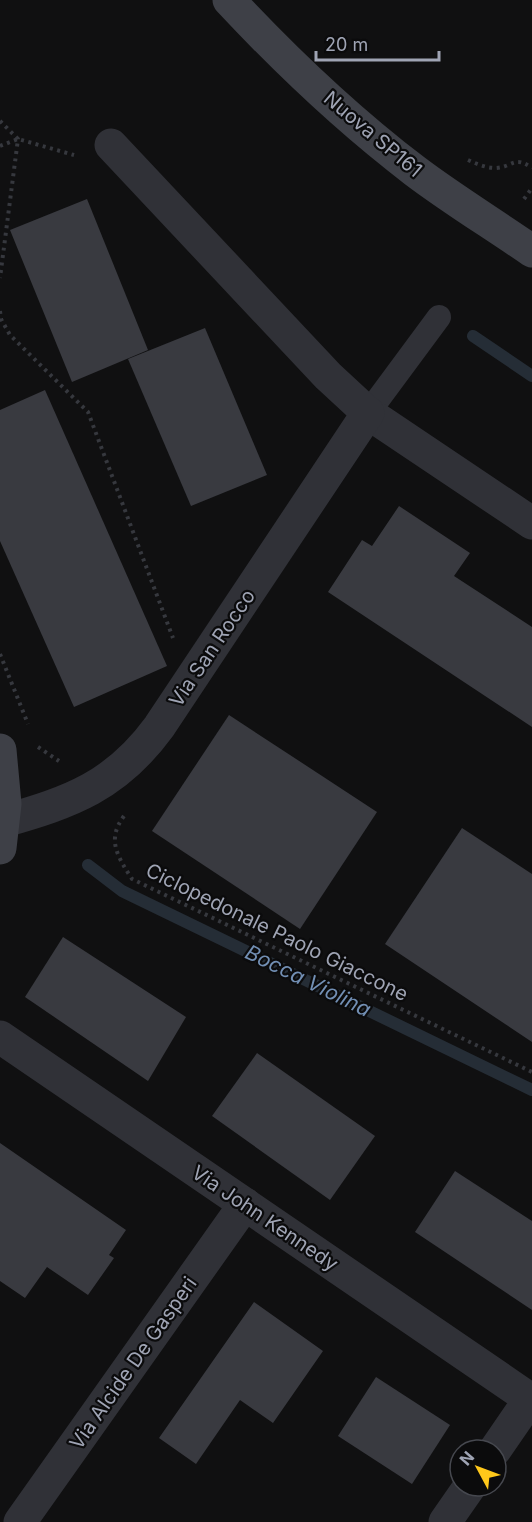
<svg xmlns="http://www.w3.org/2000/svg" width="532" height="1522" viewBox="0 0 532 1522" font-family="Inter,sans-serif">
  <rect width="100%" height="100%" fill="#101011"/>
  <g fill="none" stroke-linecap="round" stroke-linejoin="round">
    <!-- stream -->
    <g stroke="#252d36" stroke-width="12">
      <polyline points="473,336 532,376"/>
      <polyline points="88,865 122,891 532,1090"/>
    </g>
  </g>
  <!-- building -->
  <g fill="#393a40">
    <polygon points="87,199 148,350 72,382 10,230"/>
    <polygon points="205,328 267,475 191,506 128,359"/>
    <polygon points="45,390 167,666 74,707 0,541 0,410"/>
    <polygon points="399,506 470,553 454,576 532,627 532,727 328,592 362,540 372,546"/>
    <polygon points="229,715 377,812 300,929 152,831"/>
    <polygon points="462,828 532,874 532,1042 385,944"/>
    <polygon points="63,937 186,1017 148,1081 25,997"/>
    <polygon points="257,1053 375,1136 330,1200 212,1116"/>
    <polygon points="0,1143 126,1230 109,1255 114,1258 88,1295 47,1267 25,1298 0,1281"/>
    <polygon points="455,1171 532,1221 532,1310 415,1232"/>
    <polygon points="254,1302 323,1351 273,1423 240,1400 196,1464 159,1438"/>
    <polygon points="376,1377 450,1425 412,1484 338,1436"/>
  </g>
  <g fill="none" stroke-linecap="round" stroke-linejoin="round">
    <!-- path -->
    <g stroke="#36383e" stroke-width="4" stroke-dasharray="3 4.5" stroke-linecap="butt">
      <polyline points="0,121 18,139 0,278"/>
      <polyline points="0,146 18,139 74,155"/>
      <path d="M 468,160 C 477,164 486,168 496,168 C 513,167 514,155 532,168"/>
      <polyline points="524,199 532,188"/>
      <polyline points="0,311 1,319 10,335 88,412 173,638"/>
      <polyline points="0,654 28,724"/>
      <polyline points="38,747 59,761"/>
      <path d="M 124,816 C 106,840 118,857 132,879 L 532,1072"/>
    </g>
    <!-- lane -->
    <polyline stroke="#303137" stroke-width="24" points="368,413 439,317"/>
    <!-- street -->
    <g stroke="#303137" stroke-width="33">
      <polyline points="368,413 532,523"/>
      <path d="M 4,821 C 71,802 116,786 159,727 L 368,413 L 328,376 L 111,145"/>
      <polyline points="0,1037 530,1399 495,1450"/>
      <polyline points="20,1522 245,1204"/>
      <polyline points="445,1522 470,1486"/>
    </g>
    <!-- secondary -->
    <g stroke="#3e4047" stroke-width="33">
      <path d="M 229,0 C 286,61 348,120 415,171 C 452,199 493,224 532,251"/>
      <polyline points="0,750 5,804 0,848"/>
    </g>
  </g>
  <g text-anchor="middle" stroke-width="4.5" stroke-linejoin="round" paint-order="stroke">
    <!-- street labels -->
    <g font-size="20" fill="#9fa4b4" stroke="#0b0b0c">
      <text transform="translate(373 134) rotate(40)" y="7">Nuova SP161</text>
      <text transform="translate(212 648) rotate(-56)" y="7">Via San Rocco</text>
      <text transform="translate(277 932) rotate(26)" y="7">Ciclopedonale Paolo Giaccone</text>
      <text transform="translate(265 1218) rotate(34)" y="7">Via John Kennedy</text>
      <text transform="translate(133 1363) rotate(-55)" y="7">Via Alcide De Gasperi</text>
    </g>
    <!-- water labels -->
    <g font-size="21" font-style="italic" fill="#728fb4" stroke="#0b0b0c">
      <text transform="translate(308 981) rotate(26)" y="7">Bocca Violina</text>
    </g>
  </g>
  <!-- north arrow -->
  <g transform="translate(478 1468) rotate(311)"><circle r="28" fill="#0b0b0c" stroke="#46484f" stroke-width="1.5"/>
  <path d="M0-4.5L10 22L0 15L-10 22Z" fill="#ffc81a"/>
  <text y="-9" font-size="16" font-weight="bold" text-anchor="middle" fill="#9fa4b4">N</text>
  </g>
  <!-- scale -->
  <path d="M316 51v9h123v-9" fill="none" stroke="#9fa4b4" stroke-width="3"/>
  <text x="325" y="51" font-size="18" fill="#9fa4b4" stroke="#0b0b0c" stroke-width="4.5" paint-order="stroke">20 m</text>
</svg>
